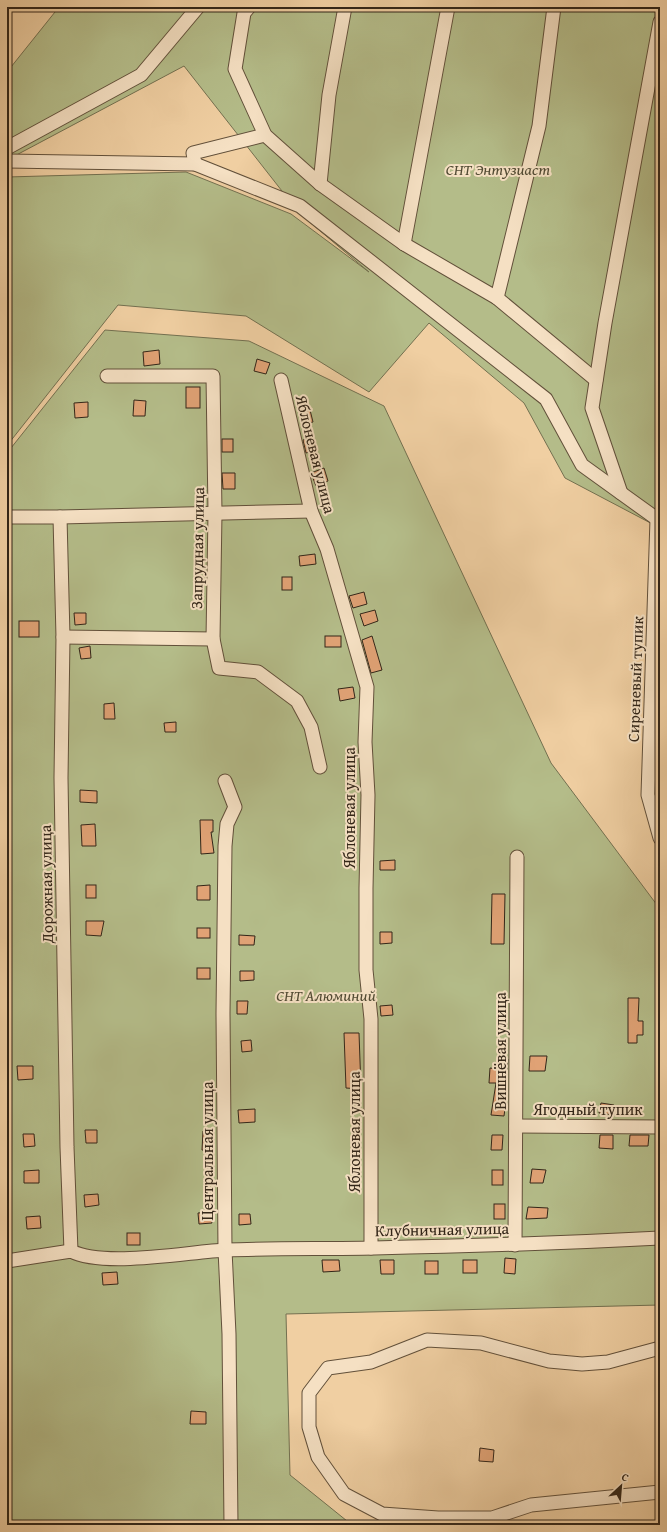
<svg xmlns="http://www.w3.org/2000/svg" width="667" height="1532" viewBox="0 0 667 1532" font-family="'Gentium Book Plus',serif">
  <rect width="100%" height="100%" fill="#f0cfa2"/>
  <filter id="stains"><feTurbulence type="fractalNoise" baseFrequency=".005" numOctaves="4"/><feColorMatrix values="0 0 0 0 .2 0 0 0 0 .09 0 0 0 0 .02 0 0 0 .5 -.17"/></filter>
  <radialGradient id="worn" r=".72"><stop offset=".6" stop-color="#630" stop-opacity="0"/><stop offset="1" stop-color="#630" stop-opacity=".3"/></radialGradient>
  <!-- green -->
  <g fill="#b4bc89" stroke="#737050">
    <polygon points="59,7 660,7 660,528 565,478 524,403 429,323 369,392 246,316 118,305 9,443 7,442 7,177 186,172 291,214 369,272 300,214 184,66 7,160 7,72"/>
    <polygon points="105,330 249,341 384,406 551,763 660,909 660,1305 286,1314 290,1475 352,1525 7,1525 7,453"/>
  </g>
  <!-- building -->
  <g fill="#e0a275" stroke="#322518">
    <polygon points="159,350 160,364 144,366 143,352"/>
    <polygon points="257,359 270,363 266,374 254,371"/>
    <rect x="186" y="387" width="14" height="21"/>
    <polygon points="134,400 146,401 145,416 133,416"/>
    <polygon points="88,402 88,417 75,418 74,403"/>
    <polygon points="310,410 313,422 302,425 299,413"/>
    <polygon points="312,437 316,450 306,453 303,440"/>
    <rect x="222" y="439" width="11" height="13"/>
    <polygon points="324,468 328,481 316,486 311,473"/>
    <polygon points="222,473 235,473 235,489 223,489"/>
    <polygon points="315,554 316,564 300,566 299,556"/>
    <rect x="282" y="577" width="10" height="13"/>
    <polygon points="364,592 367,604 353,608 349,596"/>
    <polygon points="375,610 378,621 364,626 360,614"/>
    <polygon points="74,613 86,613 86,624 75,625"/>
    <rect x="19" y="621" width="20" height="16"/>
    <rect x="325" y="636" width="16" height="11"/>
    <polygon points="372,636 382,670 371,673 362,640"/>
    <polygon points="90,646 91,658 81,659 79,648"/>
    <polygon points="353,687 355,698 340,701 338,689"/>
    <polygon points="114,703 115,719 104,719 104,704"/>
    <polygon points="176,722 176,732 165,732 164,723"/>
    <polygon points="80,790 97,791 97,803 80,802"/>
    <polygon points="200,820 213,820 213,832 211,832 214,853 201,854"/>
    <polygon points="95,824 96,846 82,846 81,825"/>
    <polygon points="395,860 395,870 380,870 380,861"/>
    <rect x="86" y="885" width="10" height="13"/>
    <polygon points="210,885 210,900 197,900 197,886"/>
    <polygon points="492,894 505,894 504,944 491,944"/>
    <polygon points="86,921 104,921 101,936 86,935"/>
    <rect x="197" y="928" width="13" height="10"/>
    <polygon points="380,932 392,932 392,943 380,944"/>
    <polygon points="239,935 255,936 254,945 239,945"/>
    <rect x="197" y="968" width="13" height="11"/>
    <polygon points="240,971 254,971 254,980 240,981"/>
    <polygon points="628,998 639,998 638,1021 643,1021 643,1035 637,1035 637,1043 628,1043"/>
    <polygon points="237,1001 248,1001 247,1014 237,1014"/>
    <polygon points="392,1005 393,1015 381,1016 380,1006"/>
    <polygon points="344,1033 359,1033 361,1089 346,1088"/>
    <polygon points="251,1040 252,1051 242,1052 241,1041"/>
    <polygon points="530,1056 547,1056 545,1071 529,1071"/>
    <polygon points="500,1058 508,1059 504,1101 506,1101 504,1116 491,1115 496,1083 489,1083 490,1068 498,1069"/>
    <polygon points="17,1066 33,1066 33,1079 18,1080"/>
    <polygon points="601,1103 614,1105 614,1115 599,1113"/>
    <polygon points="586,1106 586,1116 570,1116 571,1107"/>
    <polygon points="255,1109 255,1122 239,1123 238,1110"/>
    <polygon points="85,1130 97,1130 97,1143 86,1143"/>
    <polygon points="203,1131 214,1131 212,1151 202,1150"/>
    <polygon points="23,1134 34,1134 35,1146 24,1147"/>
    <polygon points="492,1135 503,1135 502,1150 491,1150"/>
    <polygon points="600,1135 613,1135 613,1149 599,1148"/>
    <polygon points="630,1135 649,1135 648,1146 629,1146"/>
    <polygon points="532,1169 546,1170 543,1183 530,1183"/>
    <polygon points="39,1170 39,1183 24,1183 24,1171"/>
    <rect x="492" y="1170" width="11" height="15"/>
    <polygon points="98,1194 99,1205 85,1207 84,1195"/>
    <rect x="494" y="1204" width="11" height="15"/>
    <polygon points="528,1207 548,1208 547,1218 526,1219"/>
    <polygon points="212,1212 212,1223 199,1224 198,1213"/>
    <polygon points="239,1214 250,1214 251,1224 239,1225"/>
    <polygon points="40,1216 41,1228 27,1229 26,1217"/>
    <rect x="127" y="1233" width="13" height="12"/>
    <polygon points="505,1258 516,1259 515,1274 504,1273"/>
    <polygon points="322,1260 339,1260 340,1271 323,1272"/>
    <polygon points="380,1260 394,1260 394,1274 381,1274"/>
    <rect x="463" y="1260" width="14" height="13"/>
    <rect x="425" y="1261" width="13" height="13"/>
    <polygon points="117,1272 118,1284 103,1285 102,1273"/>
    <polygon points="191,1411 206,1412 206,1424 190,1424"/>
    <polygon points="480,1448 494,1450 493,1462 479,1461"/>
  </g>
  <g fill="none" stroke-linecap="round" stroke-linejoin="round">
    <!-- minor casing -->
    <g stroke="#62503a" stroke-width="15">
      <g id="minor">
        <polyline points="249,7 244,13 235,69 265,135 320,184 404,244 497,298 596,380"/>
        <polyline points="7,148 141,75 198,7"/>
        <polyline points="7,161 195,164 300,206 546,399 582,465 657,519 660,518"/>
        <polyline points="195,164 193,153 265,135"/>
        <polyline points="320,184 329,95 345,7"/>
        <polyline points="404,244 448,7"/>
        <polyline points="497,298 539,126 554,7"/>
        <polyline points="107,376 213,376 215,513 213,639 219,668 258,672 297,701 311,727 320,767"/>
        <polyline points="281,380 311,511 327,549 367,687 365,742 368,795 366,888 366,970 371,1019 371,1248"/>
        <polyline points="621,493 592,408 605,323 660,22"/>
        <polyline points="7,517 60,517 311,511"/>
        <polyline points="60,517 63,637 61,778 67,1147 71,1251"/>
        <polyline points="657,519 648,795 660,838"/>
        <polyline points="63,637 213,639"/>
        <polyline points="225,781 235,807 227,824 225,846 223,1013 225,1250 229,1334 231,1525"/>
        <polyline points="516,1126 660,1127"/>
        <polyline points="515,1245 517,857"/>
        <path d="M 7,1261 L 71,1251 C 104,1268 187,1252 226,1250 C 275,1248 324,1249 374,1248 C 469,1246 565,1243 660,1238"/>
        <polyline points="660,1348 608,1362 582,1364 549,1361 481,1343 427,1340 371,1362 328,1368 309,1393 309,1427 318,1457 344,1494 382,1514 438,1518 492,1518 531,1505 660,1492"/>
      </g>
    </g>
    <!-- minor -->
    <use href="#minor" stroke="#f5e0c3" stroke-width="13"/>
  </g>
  <g text-anchor="middle" stroke-width="4" stroke-linejoin="round" paint-order="stroke">
    <!-- park labels -->
    <g font-size="16" font-style="italic" fill="#524b34" stroke="#f5e0c3">
      <text x="498" y="175">СНТ Энтузиаст</text>
      <text x="326" y="1001">СНТ Алюминий</text>
    </g>
    <!-- street labels -->
    <g font-size="16" fill="#322518" stroke="#f5e0c3">
      <text transform="translate(316 454) rotate(76)" y="6">Яблоневая улица</text>
      <text transform="translate(197 548) rotate(-89)" y="6">Запрудная улица</text>
      <text transform="translate(635 679) rotate(-88)" y="6">Сиреневый тупик</text>
      <text transform="translate(349 808) rotate(-90)" y="6">Яблоневая улица</text>
      <text transform="translate(46 884) rotate(-91)" y="6">Дорожная улица</text>
      <text transform="translate(500 1051) rotate(-90)" y="6">Вишнёвая улица</text>
      <text x="588" y="1115">Ягодный тупик</text>
      <text transform="translate(354 1132) rotate(-90)" y="6">Яблоневая улица</text>
      <text transform="translate(207 1151) rotate(-90)" y="6">Центральная улица</text>
      <text transform="translate(442 1229) rotate(-1)" y="6">Клубничная улица</text>
    </g>
  </g>
  <!-- margin -->
  <rect width="667" height="1532" fill="none" stroke="#f0cfa2" stroke-width="24"/>
  <rect x="8" y="8" width="651" height="1516" fill="none" stroke="#322518" stroke-width="2"/>
  <rect x="12" y="12" width="643" height="1508" fill="none" stroke="#322518"/>
  <!-- north arrow -->
  <g transform="translate(621 1486) rotate(26)" stroke="#f5e0c3" stroke-width="3" paint-order="stroke">
  <path d="M0-3L7 15L0 10L-7 15Z" fill="#322518"/>
  <text y="-6" font-size="11" font-weight="bold" text-anchor="middle" fill="#322518">С</text>
  </g>
  <rect width="100%" height="100%" filter="url(#stains)"/>
  <rect width="100%" height="100%" fill="url(#worn)"/>
</svg>
